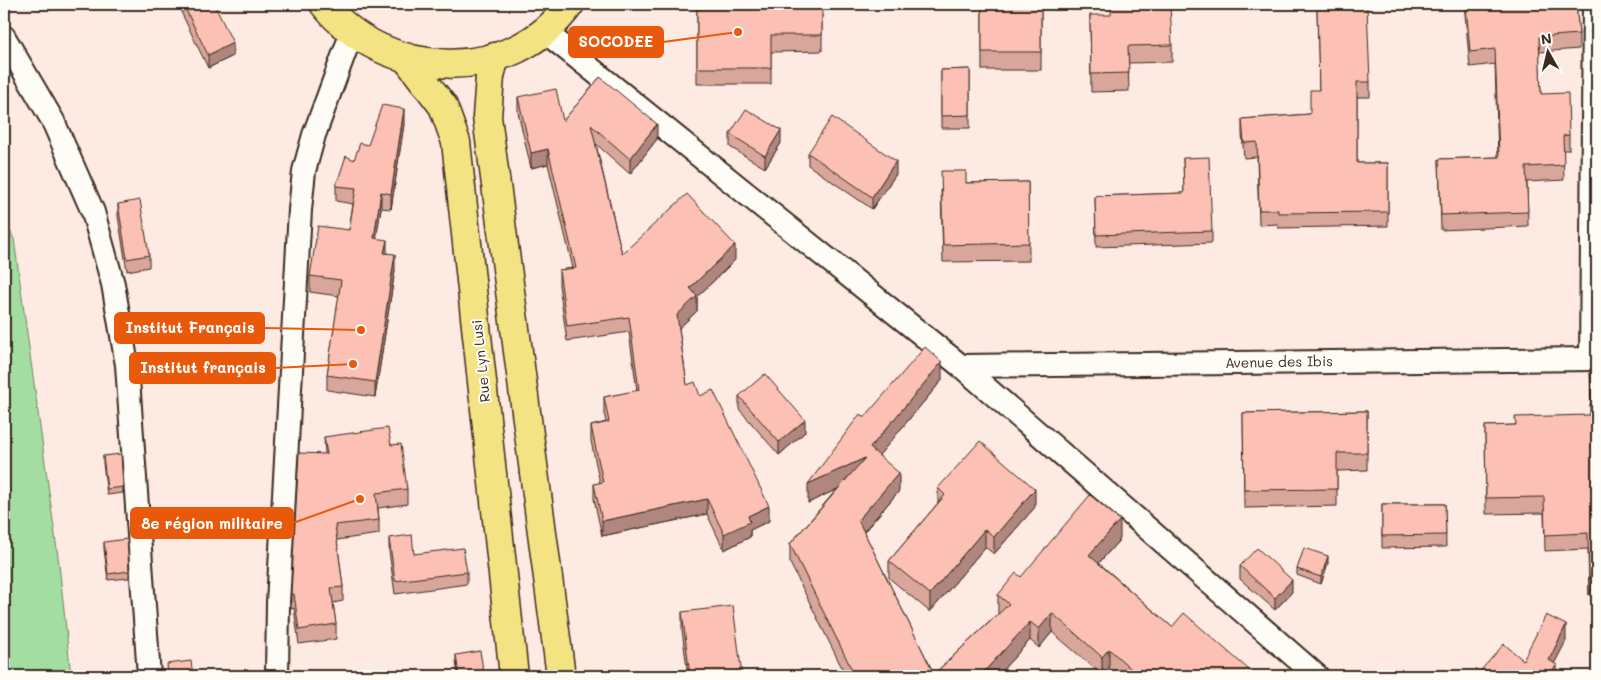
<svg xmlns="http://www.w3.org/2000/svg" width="1601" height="680" viewBox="0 0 1601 680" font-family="Mali,sans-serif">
  <rect width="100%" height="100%" fill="#fdeae3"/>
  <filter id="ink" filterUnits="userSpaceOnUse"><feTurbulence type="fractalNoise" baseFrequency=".02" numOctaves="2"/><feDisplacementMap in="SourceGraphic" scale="10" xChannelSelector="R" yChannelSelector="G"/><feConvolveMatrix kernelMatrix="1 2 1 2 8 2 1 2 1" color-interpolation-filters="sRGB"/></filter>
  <g filter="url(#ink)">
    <!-- green -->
    <polygon fill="#a4dda2" stroke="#708460" points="4,218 14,239 59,564 71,676 4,676"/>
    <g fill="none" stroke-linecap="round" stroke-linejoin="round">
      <!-- street casing -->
      <g stroke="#3b2a1e" stroke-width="26">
        <g id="street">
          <polyline points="544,31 961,366 1317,676"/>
          <polyline points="4,37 53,121 93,212 113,284 127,365 149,676"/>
          <polyline points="1591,359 1594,4"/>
          <polyline points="961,366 1597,359"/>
          <polyline points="277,676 278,603 300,210 304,171 314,135 352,32"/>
        </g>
      </g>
      <!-- primary casing -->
      <g stroke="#3b2a1e" stroke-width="31">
        <g id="primary">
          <path d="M 324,4 C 384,80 511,87 570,4"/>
          <polyline points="495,57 490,76 487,117 561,676"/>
          <polyline points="407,59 443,106 456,142 514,676"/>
        </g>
      </g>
      <!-- street -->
      <use href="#street" stroke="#fdfcf7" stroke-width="22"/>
      <!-- primary -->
      <use href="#primary" stroke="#f4e382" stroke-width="28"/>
    </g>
    <!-- wall -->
    <g fill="#d9a69b" stroke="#3b2a1e">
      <polygon points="182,4 214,4 233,56 208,68 182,14"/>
      <polygon points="822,4 822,51 771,52 771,84 697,84 697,8 725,8"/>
      <rect x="982" y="4" width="59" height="66"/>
      <polygon points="1464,4 1576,4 1579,34 1579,49 1539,52 1541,94 1569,135 1569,150 1563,150 1564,180 1527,182 1528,226 1441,230 1439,159 1498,157 1495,64 1470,67"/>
      <polygon points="1317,8 1370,82 1370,97 1357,97 1357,163 1388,163 1388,226 1278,228 1278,224 1259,225 1257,157 1244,158 1242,134 1242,119 1310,114 1319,90"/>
      <polygon points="1090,15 1172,45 1172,62 1128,63 1129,91 1091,92"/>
      <polygon points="970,69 970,128 941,128 941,70"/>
      <polygon points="600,77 657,139 630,174 596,144 622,254 735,260 697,297 697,311 679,328 687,385 700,396 769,521 750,530 750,537 724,550 707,514 602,536 594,499 594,484 600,483 591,441 591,426 606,422 604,413 604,397 637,391 629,332 567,341 559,285 559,270 573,268 548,164 531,168 518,112 518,97 563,121"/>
      <polygon points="404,124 391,209 381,208 376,238 387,253 395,270 375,397 327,390 327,375 339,296 310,292 310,276 349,230 353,204 336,201 336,186 354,160 368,145"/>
      <polygon points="730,134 781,143 765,168 730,147"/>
      <polygon points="808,153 896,174 872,209 808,165"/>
      <polygon points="1183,158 1212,231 1212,243 1096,247 1095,196 1184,193"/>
      <polygon points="1028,182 1029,261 943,262 941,189 966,183"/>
      <polygon points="118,204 149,255 149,267 127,271 118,216"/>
      <polygon points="1597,368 1597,578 1589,595 1588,549 1545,551 1544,513 1486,514 1485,426 1515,425 1590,415 1591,404 1590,369"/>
      <polygon points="942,380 879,455 899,491 864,532 934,674 998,614 998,595 1021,577 1120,539 1099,563 1172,627 1256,676 1119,676 1109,668 1102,675 1052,632 1039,648 1030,640 997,676 846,676 790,563 790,544 837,489 808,503 864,418"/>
      <polygon points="739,396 805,432 779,455 739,409"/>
      <polygon points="1367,411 1367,470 1337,471 1337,506 1244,508 1243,413"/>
      <polygon points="324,437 391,445 407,489 407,504 378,508 379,520 379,534 337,540 343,587 343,601 333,603 336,624 336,639 299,644 294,608 291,609 291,594 325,454"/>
      <polygon points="103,456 123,487 123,493 107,495 103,463"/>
      <polygon points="938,488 1035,507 994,554 985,547 930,612 889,578 889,561 938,503"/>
      <polygon points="1382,504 1445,504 1446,547 1382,548"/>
      <polygon points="389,538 414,554 467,572 467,584 395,594 389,551"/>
      <polygon points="104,542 129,571 129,578 108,580 104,549"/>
      <polygon points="1328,563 1321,584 1297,575 1297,569"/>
      <polygon points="1240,566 1292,592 1275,610 1240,579"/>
      <polygon points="682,612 742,676 688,676 682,630"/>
      <polygon points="456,655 484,676 458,676 456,661"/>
    </g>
    <!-- shaded-wall -->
    <g fill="#b0877e" stroke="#3b2a1e">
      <polygon points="233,43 233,56 208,68 208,55"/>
      <polygon points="404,109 404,124 391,209 391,194"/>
      <polygon points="657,124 657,139 630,174 630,159"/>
      <polygon points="781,130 781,143 765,168 765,156"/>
      <polygon points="548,149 548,164 531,168 531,153"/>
      <polygon points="896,161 896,174 872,209 872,197"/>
      <polygon points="381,192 381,208 374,254 374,238"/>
      <polygon points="387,240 387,256 384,253"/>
      <polygon points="735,245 735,260 697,297 697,311 677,330 677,315 690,288"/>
      <polygon points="395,254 395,270 375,397 375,382"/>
      <polygon points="942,362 942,380 870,466 870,448"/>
      <polygon points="805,420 805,432 779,455 779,442"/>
      <polygon points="865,458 865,476 808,503 808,484"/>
      <polygon points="899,473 899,491 858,538 858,520"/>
      <polygon points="1035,489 1035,507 994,554 994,537"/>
      <polygon points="707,499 707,514 602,536 602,521"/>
      <polygon points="769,506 769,521 750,530 750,537 724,550 724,534 748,516"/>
      <polygon points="1120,520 1120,539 1089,574 1089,555"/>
      <polygon points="985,529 985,547 930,612 930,594"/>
      <polygon points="1328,556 1328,563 1321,584 1321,577"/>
      <polygon points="1597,562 1597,578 1589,595 1589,579"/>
      <polygon points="1292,580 1292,592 1275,610 1275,598"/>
      <polygon points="1052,613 1052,632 1039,648 1039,629"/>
      <polygon points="1030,622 1030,640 997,676 980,676"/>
      <polygon points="1566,625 1566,641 1550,672 1557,665 1557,676 1547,676 1549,660"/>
      <polygon points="1109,649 1109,668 1102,675 1102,657"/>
    </g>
    <!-- building -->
    <g fill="#fcc1b4" stroke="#3b2a1e">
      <polygon points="183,4 214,4 233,43 208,55"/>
      <polygon points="725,4 822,4 822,35 771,35 771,68 697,68 697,8 725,8"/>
      <rect x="982" y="4" width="59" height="48"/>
      <polygon points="1111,4 1170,4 1172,45 1128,46 1129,73 1091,74 1090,15 1111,15"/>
      <polygon points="1466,4 1576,4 1579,34 1539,37 1541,94 1568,93 1569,135 1563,136 1564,165 1526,167 1528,212 1441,215 1439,159 1499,157 1495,49 1470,52"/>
      <polygon points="1367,7 1370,82 1357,82 1357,163 1388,163 1388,212 1278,213 1278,210 1259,210 1257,142 1244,143 1242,119 1310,114 1310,90 1319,90 1317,8"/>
      <polygon points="970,69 970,115 941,116 941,70"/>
      <polygon points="600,77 657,124 630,159 591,125 622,254 687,194 735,245 690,288 697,296 677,315 687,385 695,382 700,396 713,390 769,506 748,516 750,522 724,534 707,499 602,521 594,484 603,482 591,426 609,422 604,397 639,390 629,317 567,326 559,270 576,268 548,149 531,153 518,97 556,89 563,121"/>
      <polygon points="382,105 404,109 391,194 381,192 374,238 387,240 384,253 395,254 375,382 327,375 341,280 310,276 318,226 349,230 356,188 336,186 346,156 354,160 360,143 368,145"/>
      <polygon points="746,109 781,130 765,156 730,134"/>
      <polygon points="832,117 896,161 872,197 808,153"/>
      <polygon points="1209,157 1212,231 1096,235 1095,196 1184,193 1183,158"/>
      <polygon points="941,171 966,171 966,183 1028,182 1029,243 943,245"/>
      <polygon points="140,200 149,255 127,259 118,204"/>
      <polygon points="925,347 942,362 870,448 899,473 858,520 934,674 1009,604 998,595 1016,573 1021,577 1090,495 1120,520 1089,555 1172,627 1184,613 1256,676 1139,676 1109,649 1102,657 1052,613 1039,629 1030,622 980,676 855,676 790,544 865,458 808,484 860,414 864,418"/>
      <polygon points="1597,368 1597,562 1589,579 1588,533 1545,535 1544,497 1486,498 1485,426 1516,425 1515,417 1590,415 1590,404 1592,404 1590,369"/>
      <polygon points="765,374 805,420 779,442 739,396"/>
      <polygon points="1367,411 1367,453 1337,453 1337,489 1244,490 1243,413"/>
      <polygon points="388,428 391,445 401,444 407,489 376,493 379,520 335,525 343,587 331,588 336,624 299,630 294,594 291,594 299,453 327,454 324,437"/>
      <polygon points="980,441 1035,489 994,537 985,529 930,594 889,561 945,495 938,488"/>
      <polygon points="121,454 123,487 107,489 103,456"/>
      <polygon points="1382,504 1445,504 1446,535 1382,536"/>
      <polygon points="412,535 414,554 463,548 467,572 395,581 389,538"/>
      <polygon points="127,539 129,571 108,574 104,542"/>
      <polygon points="1257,548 1292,580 1275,598 1240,566"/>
      <polygon points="1304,548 1328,556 1321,577 1297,569"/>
      <polygon points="733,606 742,676 690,676 682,612"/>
      <polygon points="1546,615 1566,625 1549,660 1557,665 1547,676 1476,676 1504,644 1523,660"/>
      <polygon points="480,651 484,676 459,676 456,655"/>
      <polygon points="191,661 193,676 168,676 167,664"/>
    </g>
  </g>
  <g text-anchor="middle" stroke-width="4" stroke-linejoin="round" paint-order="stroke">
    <!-- street labels -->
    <g font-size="14" fill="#3b2a1e" stroke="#fdfcf7">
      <text transform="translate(481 361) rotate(-96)" y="5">Rue Lyn Lusi</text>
      <text transform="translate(1279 362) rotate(-1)" y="5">Avenue des Ibis</text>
    </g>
  </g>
  <!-- callouts -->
  <path fill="none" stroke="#e8590c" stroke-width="2" d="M738 32L663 42M361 330L264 328M353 364L275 368M360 499L293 523"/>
  <g fill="#e8590c" stroke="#fdfcf7" stroke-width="2">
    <circle cx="738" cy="32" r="5"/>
    <circle cx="361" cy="330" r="5"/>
    <circle cx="353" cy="364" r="5"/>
    <circle cx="360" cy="499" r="5"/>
  </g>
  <g fill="#e8590c" stroke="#e8590c" stroke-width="2">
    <rect x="569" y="27" width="94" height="30" rx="5"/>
    <rect x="115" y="313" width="149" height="30" rx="5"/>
    <rect x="130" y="353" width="145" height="30" rx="5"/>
    <rect x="131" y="508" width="162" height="30" rx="5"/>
  </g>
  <g font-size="15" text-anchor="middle" font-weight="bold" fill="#fff">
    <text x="616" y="47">SOCODEE</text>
    <text x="190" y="333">Institut Français</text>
    <text x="203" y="373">Institut français</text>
    <text x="212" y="529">8e région militaire</text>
  </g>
  <!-- margin -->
  <rect width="1601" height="680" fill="none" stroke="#fdfcf7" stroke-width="20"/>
  <rect x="10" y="10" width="1581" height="660" fill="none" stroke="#3b2a1e" stroke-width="2" filter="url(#ink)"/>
  <!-- north arrow -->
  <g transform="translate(1548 52) rotate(352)" stroke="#fdfcf7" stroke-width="4" paint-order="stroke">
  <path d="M0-4L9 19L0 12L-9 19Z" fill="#3b2a1e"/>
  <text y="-8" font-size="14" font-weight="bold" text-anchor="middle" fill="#3b2a1e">N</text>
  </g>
</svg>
